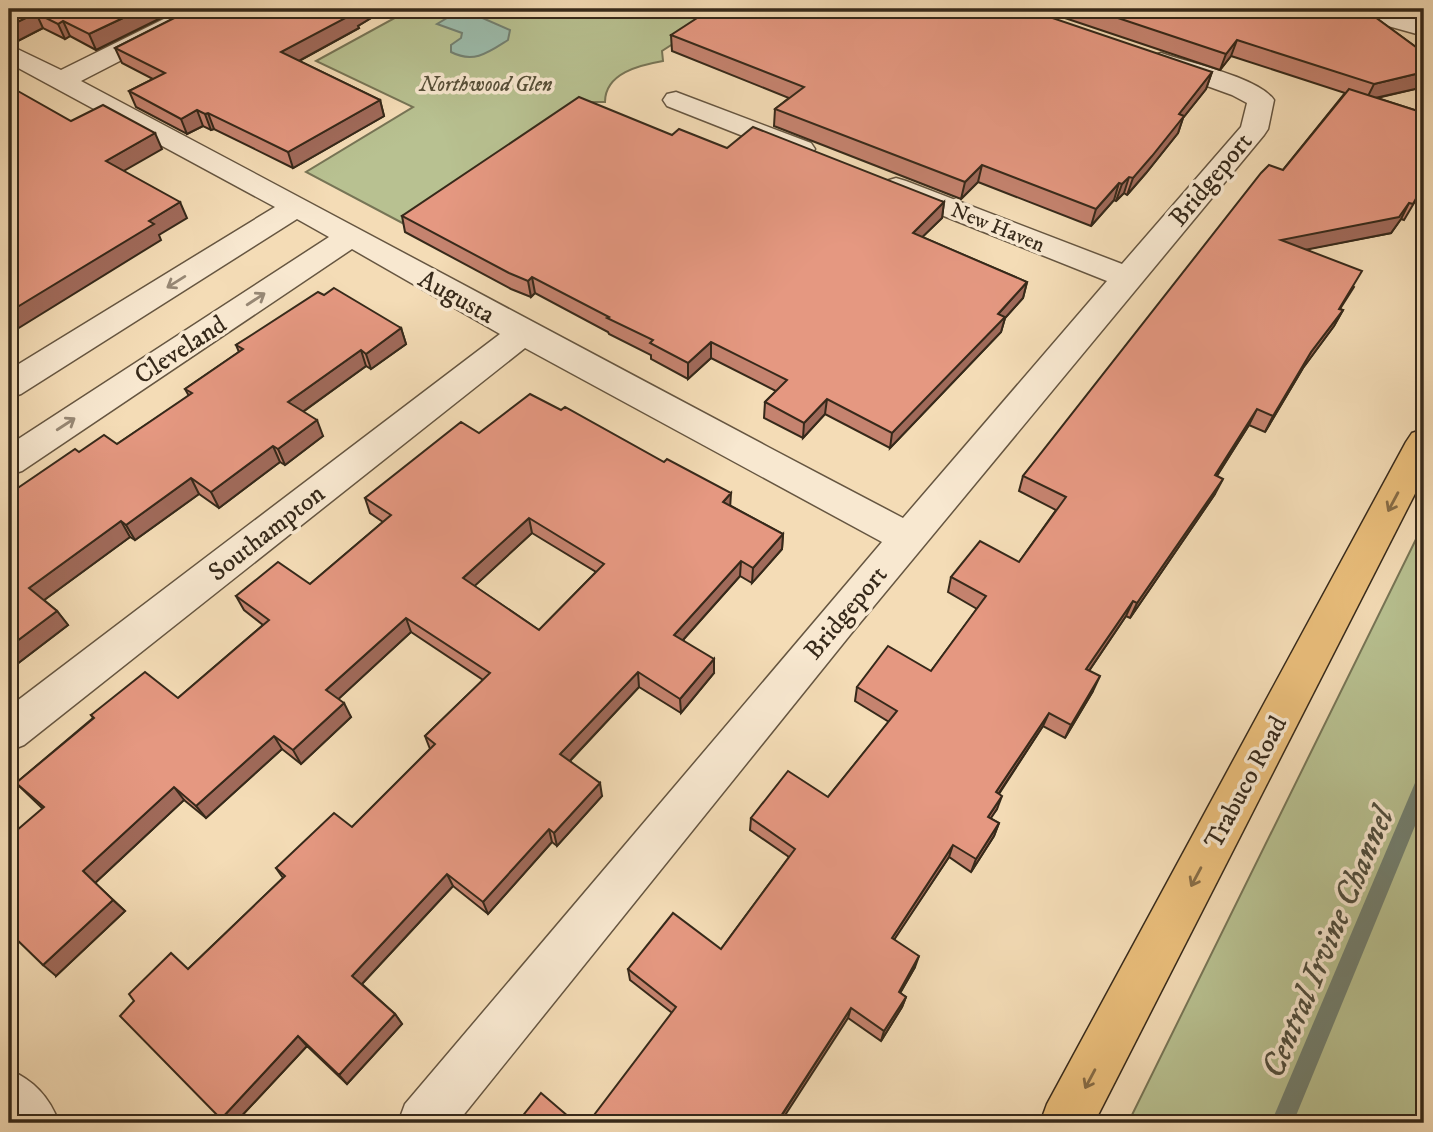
<svg xmlns="http://www.w3.org/2000/svg" width="1433" height="1132" viewBox="0 0 1433 1132" font-family="'IM FELL DW Pica',serif">
  <rect width="100%" height="100%" fill="#f4dcb6"/>
  <filter id="stains"><feTurbulence type="fractalNoise" baseFrequency=".00286" numOctaves="4"/><feColorMatrix values="0 0 0 0 .2 0 0 0 0 .09 0 0 0 0 .02 0 0 0 .5 -.17"/></filter>
  <radialGradient id="worn" r=".72"><stop offset=".6" stop-color="#630" stop-opacity="0"/><stop offset="1" stop-color="#630" stop-opacity=".3"/></radialGradient>
  <!-- green -->
  <g fill="#b8c191" stroke="#777556" stroke-width="2">
    <path d="M 411,9 L 727,9 L 662,51 L 663,61 C 640,65 605,73 605,102 L 592,102 L 408,226 L 306,172 L 413,107 L 316,61 Z"/>
    <polygon points="1424,523 1424,1123 1128,1123"/>
  </g>
  <!-- water -->
  <path fill="#9cbcac" stroke="#738172" stroke-width="2" d="M 462,9 L 510,30 L 508,40 C 489,52 474,64 451,52 L 451,45 L 461,38 L 462,33 L 437,24 Z"/>
  <g fill="none" stroke-linecap="round" stroke-linejoin="round">
    <!-- stream -->
    <polygon fill="#738172" fill-rule="evenodd" points="1424,775 1424,804 1293,1123 1271,1123 1415,783 1418,777"/>
    <!-- minor casing -->
    <g stroke="#665641" stroke-width="3">
      <g id="minor">
        <path d="M 184,9 L 214,9 L 211,14 L 81,81 C 355,226 628,374 903,518 L 1107,281 L 886,193 L 882,187 L 886,181 L 896,178 L 906,181 L 1122,264 L 1241,127 L 1247,103 L 1232,95 L 1152,66 L 1148,61 L 1152,56 L 1161,53 L 1170,56 C 1196,64 1260,79 1274,100 L 1268,129 L 1264,135 L 850,635 L 457,1123 L 398,1123 L 405,1104 L 882,542 L 525,348 L 24,745 L 9,751 L 9,707 L 500,334 L 352,249 L 22,471 L 9,475 L 9,445 L 329,237 L 297,219 L 21,394 L 9,398 L 9,370 L 275,207 L 9,63 L 9,45 L 61,70 Z"/>
        <polygon points="1342,9 1380,9 1424,21 1424,36 1345,14"/>
        <polygon points="676,92 811,143 815,149 811,155 801,157 791,155 667,106 663,100 667,94"/>
        <path d="M 9,1070 C 34,1080 50,1098 59,1123 L 9,1123 Z"/>
      </g>
    </g>
    <!-- major casing -->
    <g stroke="#36291a" stroke-width="3">
      <polygon id="major" points="1424,429 1424,476 1094,1123 1040,1123 1047,1104 1406,442 1412,433"/>
    </g>
    <!-- minor -->
    <use href="#minor" fill="#f8e8d0" fill-rule="evenodd"/>
    <!-- major -->
    <use href="#major" fill="#eabe7b" fill-rule="evenodd"/>
  </g>
  <!-- wall -->
  <g fill="#c5836f" stroke="#36291a" stroke-width="2" fill-rule="evenodd">
    <polygon points="9,9 179,9 96,50 70,36 65,39 43,28 12,44 9,43"/>
    <polygon points="192,9 386,9 358,26 359,28 299,61 380,100 384,116 293,168 214,129 211,130 203,126 187,134 136,107 129,91 153,79 122,63 115,48"/>
    <polygon points="1038,9 1364,9 1424,53 1424,87 1377,98 1424,113 1424,186 1404,220 1401,219 1391,233 1307,249 1354,287 1340,309 1343,310 1334,326 1303,368 1265,432 1249,425 1217,476 1215,494 1130,618 1126,616 1089,671 1093,691 1065,738 1043,726 999,794 997,809 990,818 999,823 994,836 971,872 949,857 894,939 915,967 900,993 906,997 902,1007 881,1041 848,1018 671,1012 630,980 628,969 721,949 789,857 750,830 751,818 828,797 889,722 855,701 857,687 931,671 977,609 948,592 951,577 1019,562 1056,510 1019,491 1023,476 1283,170 1345,93 1231,56 1220,70"/>
    <polygon points="1410,9 1424,9 1424,13"/>
    <polygon points="671,35 1212,72 1206,89 1183,118 1178,133 1146,173 1127,195 1124,193 1116,201 1114,200 1091,226 978,182 961,199 774,126 775,109 789,98 672,51"/>
    <polygon points="672,135 944,202 942,218 922,237 1027,282 1023,298 1005,318 1001,332 890,448 825,414 803,438 764,418 765,402 776,391 711,358 688,379 651,359 651,355 609,334 608,332 535,293 531,297 511,289 405,232 402,216"/>
    <polygon points="324,295 401,328 406,344 371,369 366,366 303,412 323,436 285,465 280,462 219,508 199,494 135,540 130,537 44,600 57,611 68,625 17,664 9,657 9,494 79,452 117,444 189,396 185,389 239,352 236,345"/>
    <path d="M 479,433 L 731,506 L 783,534 L 782,549 L 752,583 L 740,576 L 683,640 L 714,673 L 681,713 L 639,687 L 570,761 L 602,796 L 557,846 L 552,842 L 488,914 L 453,886 L 362,984 L 395,1014 L 402,1024 L 347,1084 L 307,1046 L 235,1123 L 227,1123 L 221,1119 L 188,969 L 283,878 L 276,868 L 352,827 L 430,749 L 425,736 L 483,680 L 411,632 L 338,699 L 351,717 L 301,764 L 282,749 L 206,818 L 184,800 L 95,883 L 125,911 L 56,976 L 42,808 L 16,783 L 93,718 L 91,715 L 178,698 L 263,625 L 244,610 L 236,596 L 310,584 L 383,522 L 370,513 L 365,498 ZM 532,533 L 596,572 L 539,630 L 474,586 Z"/>
  </g>
  <!-- shaded-wall -->
  <g fill="#a06a5a" stroke="#36291a" stroke-width="2">
    <polygon points="142,9 179,9 96,50 89,34"/>
    <polygon points="357,9 386,9 358,26 359,28 286,68 281,52"/>
    <polygon points="36,13 43,28 12,44 9,37 9,26"/>
    <polygon points="63,21 70,36 65,39 58,24"/>
    <polygon points="1237,40 1231,56 1220,70 1226,54"/>
    <polygon points="1212,72 1206,89 1183,118 1178,133 1146,173 1127,195 1133,178 1179,114"/>
    <polygon points="1424,72 1424,87 1366,100 1374,84"/>
    <polygon points="380,100 384,116 293,168 288,152"/>
    <polygon points="197,110 203,126 187,134 181,119"/>
    <polygon points="208,113 214,129 211,130 205,114"/>
    <polygon points="155,133 162,149 113,177 106,161"/>
    <polygon points="982,165 978,182 961,199 965,182"/>
    <polygon points="1129,177 1124,193 1116,201 1122,184"/>
    <polygon points="1119,183 1114,200 1091,226 1096,209"/>
    <polygon points="180,202 187,218 159,235 161,240 9,334 9,312 149,221"/>
    <polygon points="944,202 942,218 910,249 913,233"/>
    <polygon points="1409,203 1401,219 1391,233 1274,256 1281,240"/>
    <polygon points="532,277 535,293 531,297 528,281"/>
    <polygon points="1027,282 1023,298 1005,318 1001,332 890,448 892,433"/>
    <polygon points="1343,310 1334,326 1303,368 1265,432 1273,416 1311,352"/>
    <polygon points="401,328 406,344 371,369 366,354"/>
    <polygon points="711,342 711,358 688,379 688,363"/>
    <polygon points="361,350 366,366 294,418 288,402"/>
    <polygon points="827,399 825,414 803,438 804,423"/>
    <polygon points="1257,409 1249,425 1207,491 1215,475"/>
    <polygon points="317,420 323,436 285,465 278,449"/>
    <polygon points="273,446 280,462 219,508 211,492"/>
    <polygon points="191,478 199,494 135,540 126,525"/>
    <polygon points="1223,479 1215,494 1130,618 1137,603"/>
    <polygon points="731,493 730,509 723,502"/>
    <polygon points="529,518 532,533 467,593 463,578"/>
    <polygon points="121,521 130,537 40,603 29,588"/>
    <polygon points="783,534 782,549 752,583 753,568"/>
    <polygon points="741,561 740,576 674,650 674,635"/>
    <polygon points="1133,601 1126,616 1080,684 1086,669"/>
    <polygon points="57,611 68,625 17,664 9,654 9,647"/>
    <polygon points="406,618 411,632 333,704 326,690"/>
    <polygon points="714,659 714,673 681,713 680,699"/>
    <polygon points="638,672 639,687 563,768 560,754"/>
    <polygon points="1100,676 1093,691 1065,738 1071,725"/>
    <polygon points="344,703 351,717 301,764 293,750"/>
    <polygon points="1049,713 1043,726 991,805 996,792"/>
    <polygon points="274,736 282,749 206,818 196,806"/>
    <polygon points="600,783 602,796 557,846 554,833"/>
    <polygon points="174,787 184,800 95,883 83,871"/>
    <polygon points="1002,796 997,809 983,830 988,817"/>
    <polygon points="999,823 994,836 971,872 976,859"/>
    <polygon points="549,829 552,842 488,914 483,902"/>
    <polygon points="953,845 949,857 888,949 892,938"/>
    <polygon points="447,874 453,886 360,986 352,976"/>
    <polygon points="113,900 125,911 56,976 43,965"/>
    <polygon points="919,956 915,967 895,1002 899,992"/>
    <polygon points="906,997 902,1007 881,1041 884,1031"/>
    <polygon points="851,1008 848,1018 780,1123 777,1123"/>
    <polygon points="395,1014 402,1024 347,1084 339,1075"/>
    <polygon points="298,1036 307,1046 235,1123 227,1123 221,1119"/>
  </g>
  <!-- building -->
  <g fill="#e59881" stroke="#36291a" stroke-width="2" fill-rule="evenodd">
    <polygon points="9,9 142,9 89,34 63,21 58,24 36,13 9,26"/>
    <polygon points="192,9 357,9 352,12 355,13 281,52 380,100 288,152 208,113 205,114 197,110 181,119 129,91 165,73 115,48"/>
    <polygon points="711,9 1026,9 1212,72 1179,114 1184,116 1152,156 1133,178 1129,177 1122,184 1119,183 1096,209 982,165 965,182 775,109 804,87 671,35"/>
    <polygon points="1091,9 1364,9 1424,53 1424,72 1374,84 1237,40 1226,54"/>
    <polygon points="9,86 71,121 103,105 155,133 106,161 180,202 149,221 154,224 9,312"/>
    <polygon points="1349,89 1424,113 1424,184 1413,204 1409,203 1399,217 1281,240 1362,271 1339,309 1343,310 1311,352 1273,416 1257,409 1215,475 1223,479 1137,603 1133,601 1086,669 1100,676 1071,725 1049,713 996,792 1002,796 988,817 999,823 976,859 953,845 892,938 919,956 899,992 906,997 884,1031 851,1008 777,1122 779,1123 588,1123 676,1007 628,969 673,913 721,949 795,849 751,818 788,771 828,797 897,711 857,687 888,646 931,671 986,596 951,577 980,541 1019,562 1066,497 1023,476 1261,173 1269,165 1283,170"/>
    <polygon points="579,97 672,135 679,129 727,148 753,127 944,202 913,233 1027,282 998,314 1005,317 892,433 827,399 804,423 765,402 787,380 711,342 688,363 650,343 653,340 607,318 609,317 532,277 528,281 509,273 402,216"/>
    <polygon points="334,288 401,328 366,354 361,350 288,402 317,420 278,449 273,446 211,492 191,478 126,525 121,521 29,588 57,611 9,647 9,494 75,449 79,452 104,435 117,444 192,393 185,389 243,349 236,345 318,292 324,295"/>
    <path d="M 530,394 L 561,410 L 565,407 L 664,462 L 667,459 L 731,493 L 723,502 L 783,534 L 753,568 L 741,561 L 674,635 L 714,659 L 680,699 L 638,672 L 560,754 L 600,783 L 554,833 L 549,829 L 483,902 L 447,874 L 352,976 L 395,1014 L 339,1075 L 298,1036 L 221,1119 L 120,1016 L 134,1001 L 129,994 L 171,953 L 188,969 L 285,876 L 276,868 L 334,813 L 352,827 L 435,744 L 425,736 L 490,673 L 406,618 L 326,690 L 344,703 L 293,750 L 274,736 L 196,806 L 174,787 L 83,871 L 113,900 L 43,965 L 9,932 L 9,837 L 44,807 L 16,783 L 94,718 L 91,715 L 145,672 L 178,698 L 269,620 L 236,596 L 278,562 L 310,584 L 391,515 L 365,498 L 461,422 L 479,433 ZM 529,518 L 604,564 L 539,630 L 463,578 Z"/>
    <polygon points="541,1093 576,1123 517,1123"/>
  </g>
  <!-- one-way arrows -->
  <defs><path id="oneway-shaft" d="M-6 0H5M1.5-3L5.5 0L1.5 3" fill="none" stroke-width="1.6" stroke-linecap="round" stroke-linejoin="round" transform="scale(1.75)"/></defs>
  <g stroke="#978875">
    <use href="#oneway-shaft" transform="translate(176 282) rotate(148)"/>
    <use href="#oneway-shaft" transform="translate(256 299) rotate(-33)"/>
    <use href="#oneway-shaft" transform="translate(66 424) rotate(-33)"/>
  </g>
  <g stroke="#876c46">
    <use href="#oneway-shaft" transform="translate(1393 502) rotate(118)"/>
    <use href="#oneway-shaft" transform="translate(1196 877) rotate(118)"/>
    <use href="#oneway-shaft" transform="translate(1090 1079) rotate(118)"/>
  </g>
  <g text-anchor="middle" stroke-width="7" stroke-linejoin="round" paint-order="stroke">
    <!-- far-park labels -->
    <g font-size="21" font-style="italic" fill="#564f38" stroke="#f8e8d0">
      <text x="486" y="91">Northwood Glen</text>
    </g>
    <!-- far-street labels -->
    <g font-size="21" fill="#36291a" stroke="#f8e8d0">
      <text transform="translate(998 227) rotate(22)" y="7">New Haven</text>
    </g>
    <!-- street labels -->
    <g font-size="26" fill="#36291a" stroke="#f8e8d0">
      <text transform="translate(1210 179) rotate(-50)" y="9">Bridgeport</text>
      <text transform="translate(457 296) rotate(29)" y="9">Augusta</text>
      <text transform="translate(180 349) rotate(-33)" y="9">Cleveland</text>
      <text transform="translate(266 532) rotate(-38)" y="9">Southampton</text>
      <text transform="translate(845 612) rotate(-50)" y="9">Bridgeport</text>
      <text transform="translate(1245 782) rotate(-62)" y="9">Trabuco Road</text>
    </g>
    <!-- near-water labels -->
    <g font-size="33" font-style="italic" fill="#504e3e" stroke="#f8e8d0">
      <text transform="translate(1326 942) rotate(-67)" y="12">Central Irvine Channel</text>
    </g>
  </g>
  <!-- margin -->
  <rect width="1433" height="1132" fill="none" stroke="#f4dcb6" stroke-width="35"/>
  <rect x="10" y="10" width="1412" height="1111" fill="none" stroke="#36291a" stroke-width="3.5"/>
  <rect x="18" y="18" width="1398" height="1097" fill="none" stroke="#36291a" stroke-width="2"/>
  <rect width="100%" height="100%" filter="url(#stains)"/>
  <rect width="100%" height="100%" fill="url(#worn)"/>
</svg>
